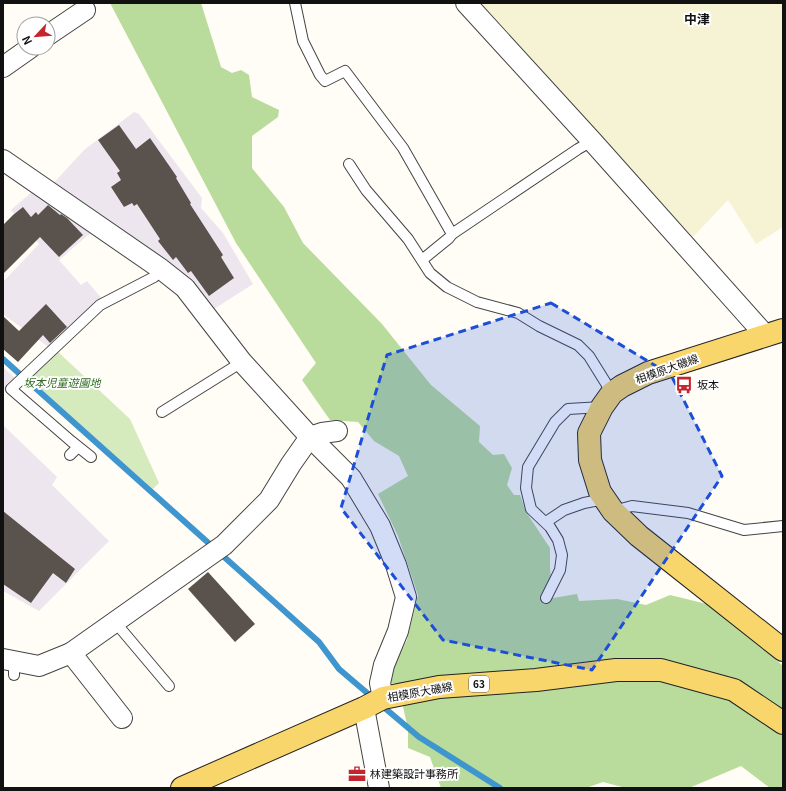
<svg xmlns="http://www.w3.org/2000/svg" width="786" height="791" viewBox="0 0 786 791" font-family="Georgia,'Noto Sans JP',serif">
  <rect width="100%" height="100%" fill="#fffdf5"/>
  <!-- industrial -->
  <g fill="#eee6ef">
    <polygon points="134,112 139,114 202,198 201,208 223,233 253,284 211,311 51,186 84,150"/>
    <polygon points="33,191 94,230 59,260 81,285 87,281 102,299 50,348 4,315 3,316 3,282 39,244 11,210"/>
    <polygon points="3,367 15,378 3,392"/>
    <polygon points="3,425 57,477 52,485 109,541 39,611 3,591"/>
  </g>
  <!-- farmland -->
  <polygon fill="#f6f3d4" points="487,3 783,3 783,227 756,244 728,200 693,237 479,8"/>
  <!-- green -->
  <polygon fill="#d5ebbd" points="57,351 130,419 159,483 153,489 28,378"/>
  <!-- forest -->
  <polygon fill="#b9dc9c" points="110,3 201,3 221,67 232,73 241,70 249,75 252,97 279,110 278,117 252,136 252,168 284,207 303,243 382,324 431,385 480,426 479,442 493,455 504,454 512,468 507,485 514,495 520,495 526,512 550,548 550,568 553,598 577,594 579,601 617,599 646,605 670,595 715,606 783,666 783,788 770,788 741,766 689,788 626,788 603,782 586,788 441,788 430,757 408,748 408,729 398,684 391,683 395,663 407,640 418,595 398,536 378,494 408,476 399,456 374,441 358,422 330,420 302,380 316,363 236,243"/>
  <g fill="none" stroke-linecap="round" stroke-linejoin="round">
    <!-- stream -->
    <g stroke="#3f96cf" stroke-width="6">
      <polyline points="3,359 319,642 339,669 373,698"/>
      <polyline points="380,704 419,737 500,788"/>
    </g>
  </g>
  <!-- building -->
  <g fill="#5a524d">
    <polygon points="119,125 136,149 150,138 177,177 176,178 191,203 190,204 223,255 221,257 234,278 209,296 191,271 188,273 176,257 173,260 158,241 160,239 137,204 134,206 132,203 124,207 111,187 121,180 117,173 120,171 98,140"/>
    <polygon points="48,205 60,215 61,214 67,218 83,235 59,257 40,237 3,274 3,225 13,215 23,207 31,217 36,212 38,215"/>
    <polygon points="46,304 67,327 50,343 43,335 18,362 3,349 3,316 19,331"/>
    <polygon points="3,511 75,569 66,583 53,573 31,603 3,584"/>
    <polygon points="208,572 255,624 235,642 188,589"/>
  </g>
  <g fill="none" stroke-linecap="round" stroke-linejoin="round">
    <!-- lane casing -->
    <g stroke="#444" stroke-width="12">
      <g id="lane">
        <polyline points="295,3 303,41 320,75 325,81 345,71 403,148 452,234"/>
        <polyline points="349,164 366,190 408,239 430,273 447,287 477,302 518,313 539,326 578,345 589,356 612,393"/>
        <polyline points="422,260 449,238 452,234 578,149 592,141"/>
        <polyline points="162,412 242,362"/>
        <polyline points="70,455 78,447"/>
        <polyline points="91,457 71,441 11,389 100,305 154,277 161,269"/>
        <polyline points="613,511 632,506 688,513 744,530 783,526"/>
        <polyline points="546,522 564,510 584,503 604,499"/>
        <polyline points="546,598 560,570 562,555 558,540 550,527 531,509 526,488 528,467 555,422 568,409 602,407"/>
        <polyline points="115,622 169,686"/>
        <polyline points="14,675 14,661"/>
      </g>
    </g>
    <!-- street casing -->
    <g stroke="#444" stroke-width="22">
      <g id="street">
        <polyline points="466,3 592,141 766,336"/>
        <polyline points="48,35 85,10"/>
        <polyline points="3,67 30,48"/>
        <polyline points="3,160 161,269 185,288 242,362 310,437 351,478 380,526 396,565 406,597 398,631 384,665 380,683 383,698"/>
        <polyline points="3,659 39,666 71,653"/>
        <polyline points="364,708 379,788"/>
        <polyline points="122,718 71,653 224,545 269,500 291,464 310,437 322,433 337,431"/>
      </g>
    </g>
    <!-- primary casing -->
    <g stroke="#222" stroke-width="24">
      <g id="primary">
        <polyline points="783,330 648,373 622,386 612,393 602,407 589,433 590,460 600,492 613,511 639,536 783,650"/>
        <polyline points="182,788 364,708 383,698 439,687 536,680 616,670 661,670 734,690 783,723"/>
      </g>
    </g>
    <!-- lane -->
    <use href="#lane" stroke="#fff" stroke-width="10"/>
    <!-- street -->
    <use href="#street" stroke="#fff" stroke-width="20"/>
    <!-- primary -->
    <use href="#primary" stroke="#f9d66b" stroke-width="22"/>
  </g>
  <!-- marked area -->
  <path fill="#1d4ed8" fill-opacity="0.2" stroke="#1d4ed8" stroke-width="3" stroke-dasharray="8 5" stroke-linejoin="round" d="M 551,303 L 671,375 L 722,476 L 592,670 L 443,640 L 341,508 L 387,355 Z"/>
  <!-- icons -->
  <defs>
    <g id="bus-bare" transform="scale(1.38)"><path d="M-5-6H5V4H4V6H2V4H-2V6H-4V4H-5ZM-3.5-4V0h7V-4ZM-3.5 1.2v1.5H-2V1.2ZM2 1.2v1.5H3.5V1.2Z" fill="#c4262e" stroke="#fff" stroke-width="2.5" paint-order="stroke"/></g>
    <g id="office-bare" transform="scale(1.38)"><path d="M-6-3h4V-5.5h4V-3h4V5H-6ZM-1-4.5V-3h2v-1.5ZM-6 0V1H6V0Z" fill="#c4262e" stroke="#fff" stroke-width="2.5" paint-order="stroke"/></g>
  </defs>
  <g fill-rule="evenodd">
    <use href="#bus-bare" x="684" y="385"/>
    <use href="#office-bare" x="357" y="774"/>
  </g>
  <g text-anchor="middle" stroke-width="4" stroke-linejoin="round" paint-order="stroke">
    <!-- shield labels -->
    <rect fill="#fff" stroke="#585858" stroke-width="1" x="469" y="676" width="20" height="16" rx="3"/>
    <g font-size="10" font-weight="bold" fill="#111">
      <text x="479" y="688">63</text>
    </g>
    <!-- street labels -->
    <g font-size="11" fill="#111" stroke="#fff">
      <text transform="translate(667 369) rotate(-20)" y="4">相模原大磯線</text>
      <text transform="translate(420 692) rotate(-10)" y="4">相模原大磯線</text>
    </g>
    <!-- park labels -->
    <g font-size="11" font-style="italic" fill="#2f6b1f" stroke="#fff">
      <text x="62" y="387">坂本児童遊園地</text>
    </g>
    <!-- poi labels -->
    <g font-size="11" fill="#111" stroke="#fff" text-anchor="start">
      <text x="697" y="389">坂本</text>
      <text x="370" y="778">林建築設計事務所</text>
    </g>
    <!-- quarter labels -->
    <g font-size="13" font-weight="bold" fill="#111" stroke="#fff">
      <text x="697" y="24">中津</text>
    </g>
  </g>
  <!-- border -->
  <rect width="786" height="791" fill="none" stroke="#111111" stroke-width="8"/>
  <!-- north arrow -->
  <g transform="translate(36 36) rotate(244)"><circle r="19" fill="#ffffff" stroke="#a0a0a0"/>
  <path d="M0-3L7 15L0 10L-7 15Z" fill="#c4262e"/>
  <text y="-6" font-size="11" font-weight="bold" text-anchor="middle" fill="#111111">N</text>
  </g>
</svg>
